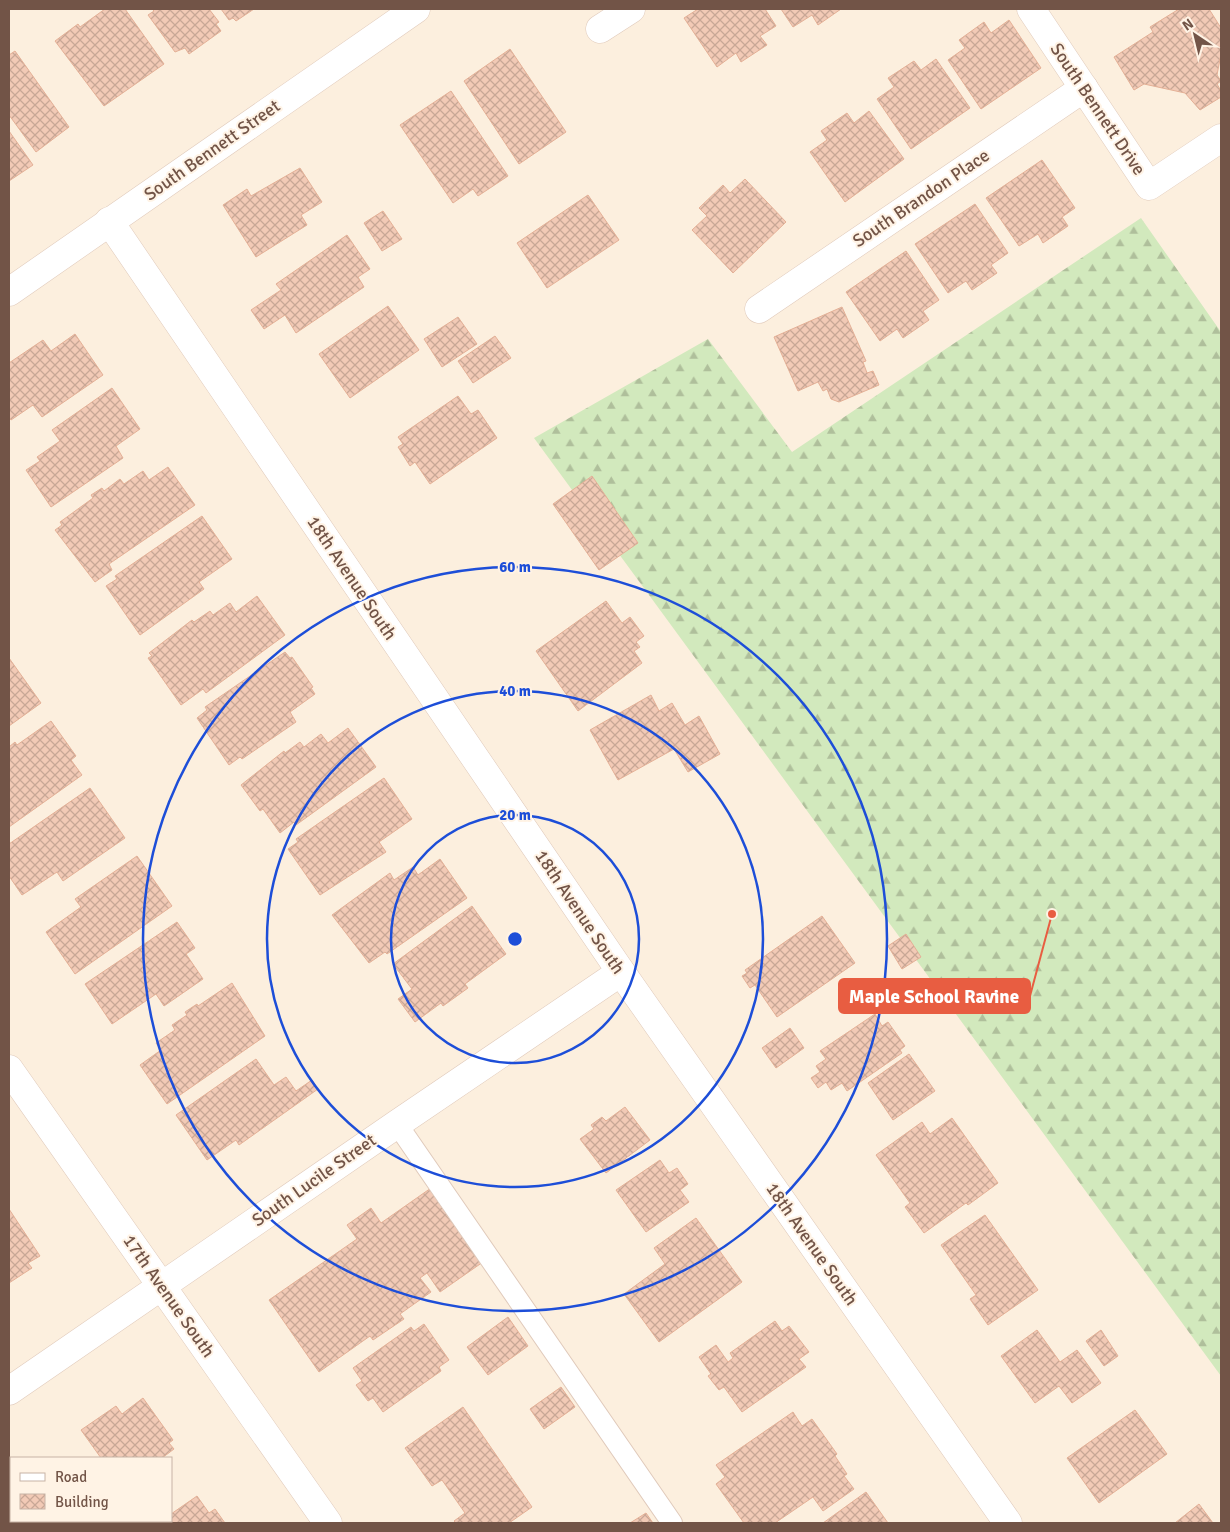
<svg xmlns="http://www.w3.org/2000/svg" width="1230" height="1532" viewBox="0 0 1230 1532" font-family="Signika,sans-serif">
  <defs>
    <pattern id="forest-firs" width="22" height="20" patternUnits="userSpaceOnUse" patternTransform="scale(1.25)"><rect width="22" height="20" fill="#d2e9bd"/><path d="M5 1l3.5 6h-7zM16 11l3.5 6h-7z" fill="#afbf9b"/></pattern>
    <pattern id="building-cross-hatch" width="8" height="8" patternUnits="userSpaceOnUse" patternTransform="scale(1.25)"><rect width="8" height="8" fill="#f2cab6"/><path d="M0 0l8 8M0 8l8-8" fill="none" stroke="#c8a796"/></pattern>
  </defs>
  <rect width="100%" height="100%" fill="#fcefde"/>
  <!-- forest -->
  <polygon fill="url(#forest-firs)" points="1141,218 1221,332 1221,1376 534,438 708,339 792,452"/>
  <!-- building -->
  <g fill="url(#building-cross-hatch)" stroke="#e4b096">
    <polygon points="105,9 125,9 164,64 104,106 55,41 78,24 80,27"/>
    <polygon points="152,9 209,9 219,22 216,24 221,31 189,54 185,48 175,52 148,15 154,11"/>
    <polygon points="221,9 254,9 236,21 233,18 229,20"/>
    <polygon points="698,9 765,9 776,26 760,36 767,45 741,62 736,53 717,67 684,18"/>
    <polygon points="781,9 841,9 818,25 812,15 793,27"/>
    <polygon points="1179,9 1209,9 1221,28 1221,54 1217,75 1221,81 1217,84 1221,91 1221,97 1200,110 1185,93 1144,84 1134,90 1114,57 1153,32 1150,27"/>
    <polygon points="1009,20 1041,68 981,109 948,60 965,48 959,40 984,22 991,33"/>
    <polygon points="510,49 566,132 519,164 464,81"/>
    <polygon points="15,51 69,127 36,152 9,115 9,55"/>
    <polygon points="936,59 970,108 911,149 877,99 894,87 888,78 914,61 921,70"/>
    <polygon points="451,91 508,176 478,196 473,189 453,203 400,125"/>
    <polygon points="869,111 904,159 845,202 810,152 827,140 821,131 847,113 854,123"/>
    <polygon points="9,131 33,165 9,181"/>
    <polygon points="1042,160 1075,208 1062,217 1068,226 1043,243 1038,234 1019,246 986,198"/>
    <polygon points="300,168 322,202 301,215 307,225 256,257 223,205 247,189 251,196"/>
    <polygon points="745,179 786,222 733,273 692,230 707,216 699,208 723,185 730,193"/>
    <polygon points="588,195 619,240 547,288 517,243"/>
    <polygon points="975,204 1008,253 991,265 997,273 972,290 966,281 948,293 915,244"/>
    <polygon points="383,211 402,239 382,251 364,223"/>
    <polygon points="347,235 370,269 358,277 364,287 296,333 285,315 264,329 251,310 281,290 276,284"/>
    <polygon points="906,251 939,300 923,311 929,320 903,338 897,329 880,341 846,292"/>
    <polygon points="388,306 419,350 350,398 319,354"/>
    <polygon points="842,307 866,361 863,362 867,373 873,371 879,385 839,402 831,399 827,389 823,391 818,382 798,391 774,337"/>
    <polygon points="458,317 477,344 442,367 424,339"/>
    <polygon points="75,334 103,375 42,417 33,405 11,420 9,417 9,363 43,340 51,351"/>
    <polygon points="495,336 511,358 473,383 458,361"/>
    <polygon points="112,388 140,429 116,446 123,458 51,507 26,470 40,461 37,457 60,441 52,430"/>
    <polygon points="458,396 471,414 478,410 497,438 430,484 415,462 410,466 398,447 403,444 398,437"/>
    <polygon points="168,467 195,505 109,564 112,570 95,582 55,530 62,525 60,522 93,498 91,495 102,488 104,491 120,479 124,484 143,471 149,480"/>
    <polygon points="592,476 638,543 599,570 553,504"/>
    <polygon points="202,516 232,559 199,582 204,589 140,635 106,586 117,579 115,576"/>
    <polygon points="257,596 285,635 206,693 203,689 181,705 148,658 152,656 149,653 192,620 194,622 210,611 213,615 230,603 236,612"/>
    <polygon points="606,601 622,623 630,617 644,636 636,642 640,647 634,651 642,663 578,711 536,651"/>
    <polygon points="285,652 290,658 292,657 313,687 311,688 315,694 290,712 296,722 242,759 240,757 229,765 197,718 207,710 205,707"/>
    <polygon points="9,658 41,703 9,726"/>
    <polygon points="651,695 659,711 672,703 685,725 699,716 720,754 688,772 674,749 618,780 590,730"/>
    <polygon points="51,721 76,756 71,760 82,775 9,827 9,747 15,742 17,745"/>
    <polygon points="348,728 376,767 296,825 294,822 280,833 263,809 260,811 241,785 284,751 285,753 300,742 304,747 321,734 328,743"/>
    <polygon points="384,778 412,819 379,842 386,852 320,895 288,849 298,842 296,839"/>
    <polygon points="90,788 125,838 63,881 57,872 22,895 9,876 9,844"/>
    <polygon points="137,856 172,906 75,974 46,932 81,907 75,899"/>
    <polygon points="440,859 467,898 387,954 385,952 369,963 332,915 390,873 394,880 413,867 418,875"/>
    <polygon points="472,906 506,954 465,984 468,988 443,1006 441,1003 415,1022 398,999 412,989 393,964"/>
    <polygon points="822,916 855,963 777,1017 755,985 750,988 742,976 747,973 745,970"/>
    <polygon points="177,922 195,948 186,954 203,979 164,1006 156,994 112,1024 85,984"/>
    <polygon points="906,934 921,957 902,969 888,946"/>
    <polygon points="232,983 265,1036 167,1104 140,1065 161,1050 156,1043 175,1030 172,1025 187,1015 185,1012 197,1004 198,1006"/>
    <polygon points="875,1014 882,1026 888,1022 905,1046 900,1050 902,1053 847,1091 842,1083 831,1090 826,1082 818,1088 811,1078 820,1072 816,1066 826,1059 820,1051"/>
    <polygon points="790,1028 804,1048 776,1068 762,1048"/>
    <polygon points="909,1054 935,1091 893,1120 868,1083"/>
    <polygon points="256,1059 274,1085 286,1077 296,1091 312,1080 318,1089 239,1145 236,1140 207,1160 176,1115"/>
    <polygon points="625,1107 650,1140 606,1173 580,1139 594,1129 591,1125 602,1117 606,1121"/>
    <polygon points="952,1118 998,1183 968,1205 966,1203 924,1233 905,1207 910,1203 876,1155 922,1122 930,1134"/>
    <polygon points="660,1160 669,1173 677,1168 688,1184 680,1190 689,1202 646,1232 616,1190"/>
    <polygon points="431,1188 483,1262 440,1292 427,1273 420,1278 431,1292 400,1314 404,1319 373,1340 370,1336 319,1372 269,1300 357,1239 347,1225 371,1208 381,1223"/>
    <polygon points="9,1209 40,1256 28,1263 32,1268 9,1283"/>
    <polygon points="985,1215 1038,1290 988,1325 970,1299 976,1295 941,1245"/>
    <polygon points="696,1218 742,1282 659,1342 624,1294 665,1264 654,1248"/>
    <polygon points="508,1317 528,1346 488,1375 467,1347"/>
    <polygon points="775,1321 782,1331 789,1326 809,1352 799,1359 806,1367 742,1412 724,1387 719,1390 708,1376 711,1374 699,1357 716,1345 728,1362 733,1358 730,1353"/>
    <polygon points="424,1324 449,1360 439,1367 441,1371 383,1412 373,1398 368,1401 356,1385 362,1381 353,1368 411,1327 414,1331"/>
    <polygon points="1037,1330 1060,1362 1077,1350 1101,1383 1072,1403 1059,1386 1035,1403 1001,1356"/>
    <polygon points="1101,1330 1118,1356 1104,1366 1086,1341"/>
    <polygon points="561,1387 575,1407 544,1429 530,1409"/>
    <polygon points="143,1398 173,1440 169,1443 174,1449 162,1458 101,1458 81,1430 116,1406 122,1414"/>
    <polygon points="463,1407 532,1507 509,1523 456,1523 454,1521 465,1513 442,1480 432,1486 405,1448"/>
    <polygon points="1135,1410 1167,1454 1099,1503 1067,1458"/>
    <polygon points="793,1412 802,1426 812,1419 837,1454 835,1456 847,1474 844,1476 854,1489 823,1511 813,1497 775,1523 744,1523 716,1484 725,1477 716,1465"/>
    <polygon points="11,1487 11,1518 9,1514 9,1489"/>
    <polygon points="866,1492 888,1523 823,1523"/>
    <polygon points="197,1496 209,1513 215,1509 225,1523 170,1523 168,1521 171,1521 171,1514"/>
    <polygon points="1199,1504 1213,1523 1175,1523"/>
    <polygon points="646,1513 653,1523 630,1523"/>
    <polygon points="13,1521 76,1521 78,1523 15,1523"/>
  </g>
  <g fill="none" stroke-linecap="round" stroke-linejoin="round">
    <!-- service casing -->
    <g stroke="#e0cabb" stroke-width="22">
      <polyline id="service" points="397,1124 672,1523"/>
    </g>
    <!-- minor casing -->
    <g stroke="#e0cabb" stroke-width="29">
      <g id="minor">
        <polyline points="1031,9 1149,186 1221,138"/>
        <polyline points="600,29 631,9"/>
        <polyline points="109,221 621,972 1008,1523"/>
        <polyline points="9,292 416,9"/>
        <polyline points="759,309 1084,88"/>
        <polyline points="9,1069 328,1523"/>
        <polyline points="9,1391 397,1124 621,972"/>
      </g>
    </g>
    <!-- service -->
    <use href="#service" stroke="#fff" stroke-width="20"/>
    <!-- minor -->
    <use href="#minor" stroke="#fff" stroke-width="28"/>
  </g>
  <!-- distance rings -->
  <g fill="none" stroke="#1d4ed8" stroke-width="2.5">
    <circle cx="515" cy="939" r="124"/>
    <circle cx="515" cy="939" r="248"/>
    <circle cx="515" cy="939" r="372"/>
  </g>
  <g text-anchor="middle" stroke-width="4" stroke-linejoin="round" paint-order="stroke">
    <!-- street labels -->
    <g font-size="18" fill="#725447" stroke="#fff3e5">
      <text transform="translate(1098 109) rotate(56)" y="6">South Bennett Drive</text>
      <text transform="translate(212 150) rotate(-35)" y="6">South Bennett Street</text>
      <text transform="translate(921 198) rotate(-34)" y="6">South Brandon Place</text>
      <text transform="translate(352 578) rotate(56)" y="6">18th Avenue South</text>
      <text transform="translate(580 912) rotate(56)" y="6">18th Avenue South</text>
      <text transform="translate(314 1180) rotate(-35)" y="6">South Lucile Street</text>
      <text transform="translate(812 1244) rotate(55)" y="6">18th Avenue South</text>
      <text transform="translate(169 1296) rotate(55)" y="6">17th Avenue South</text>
    </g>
  </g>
  <circle cx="515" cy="939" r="8" fill="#1d4ed8" stroke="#fff3e5" stroke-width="2.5"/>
  <g font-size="15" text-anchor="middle" font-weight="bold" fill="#1d4ed8" stroke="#fff3e5" stroke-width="4" stroke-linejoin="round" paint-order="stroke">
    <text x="515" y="572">60 m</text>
    <text x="515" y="696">40 m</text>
    <text x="515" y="820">20 m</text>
  </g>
  <!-- callouts -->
  <path fill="none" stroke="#e85d41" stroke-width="2" d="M1052 914L1030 996"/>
  <circle fill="#e85d41" stroke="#fff3e5" stroke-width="2" cx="1052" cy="914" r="5"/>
  <rect fill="#e85d41" stroke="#e85d41" stroke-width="2" x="839" y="979" width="191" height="34" rx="5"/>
  <g font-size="19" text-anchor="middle" font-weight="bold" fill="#fff">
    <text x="934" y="1003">Maple School Ravine</text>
  </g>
  <!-- border -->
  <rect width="1230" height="1532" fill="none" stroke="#725447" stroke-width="20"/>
  <!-- legend -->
  <rect x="10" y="1457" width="162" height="65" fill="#fff3e5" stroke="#c7b3a6"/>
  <rect x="20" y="1473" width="25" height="8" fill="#ffffff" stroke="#c7b3a6"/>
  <text x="55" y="1482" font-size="15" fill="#725447">Road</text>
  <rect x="20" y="1494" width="25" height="15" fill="url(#building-cross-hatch)" stroke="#c7b3a6"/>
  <text x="55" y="1507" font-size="15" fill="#725447">Building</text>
  <!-- north arrow -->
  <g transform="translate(1195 35) rotate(325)" stroke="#fff3e5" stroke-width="4" paint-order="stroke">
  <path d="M0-4L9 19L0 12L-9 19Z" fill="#725447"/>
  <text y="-8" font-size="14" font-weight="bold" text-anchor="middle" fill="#725447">N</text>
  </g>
</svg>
